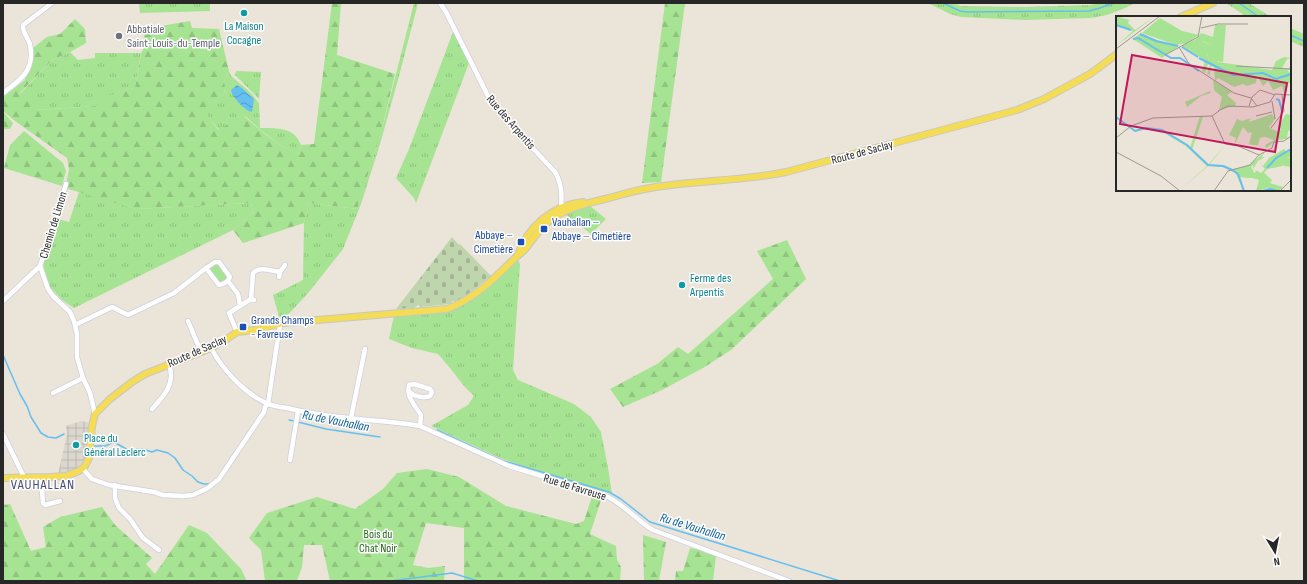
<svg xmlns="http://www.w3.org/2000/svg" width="1307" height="584" viewBox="0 0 1307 584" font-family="'Sofia Sans Condensed',sans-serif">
  <defs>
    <pattern id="grass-tufts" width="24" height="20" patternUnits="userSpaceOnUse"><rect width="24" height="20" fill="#a6e392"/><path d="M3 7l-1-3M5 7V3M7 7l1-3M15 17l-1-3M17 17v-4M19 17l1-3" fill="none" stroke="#8fc37e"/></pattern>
    <pattern id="forest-firs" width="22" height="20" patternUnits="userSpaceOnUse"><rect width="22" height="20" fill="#a6e392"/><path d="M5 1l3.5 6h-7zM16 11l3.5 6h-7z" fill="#8fc37e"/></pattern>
    <pattern id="cemetery-stones" width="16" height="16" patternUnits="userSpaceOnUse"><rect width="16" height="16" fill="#bed5ae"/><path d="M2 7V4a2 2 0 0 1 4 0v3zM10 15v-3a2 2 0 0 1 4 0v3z" fill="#a3b796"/></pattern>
    <pattern id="plaza-grid" width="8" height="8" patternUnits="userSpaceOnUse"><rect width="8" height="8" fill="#dbd7cf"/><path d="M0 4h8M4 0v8" fill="none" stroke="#bcb9b2"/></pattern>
    <pattern id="water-waves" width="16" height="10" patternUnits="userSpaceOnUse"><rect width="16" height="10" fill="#66bff1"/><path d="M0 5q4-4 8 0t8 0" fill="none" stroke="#549bc3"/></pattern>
  </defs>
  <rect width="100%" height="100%" fill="#ebe4d8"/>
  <!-- grass -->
  <g fill="url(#grass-tufts)">
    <polygon points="139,3 210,3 210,11 140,13"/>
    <polygon points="414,3 418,3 399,76 380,144 361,204 343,249 309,292 285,318 280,320 273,295 303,280 304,223 309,203 357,209 381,133"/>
    <polygon points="928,3 953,3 961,6 1024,7 1090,5 1101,3 1135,3 1123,9 1107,15 1090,18 1025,20 961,17 950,14"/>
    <polygon points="1226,3 1249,3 1271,17 1247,17"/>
    <polygon points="1290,28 1304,34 1304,47 1290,41"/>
    <polygon points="453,32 469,63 416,203 414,198 396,178 409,149"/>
    <polygon points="70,52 78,60 95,58 95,53 141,53 135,88 129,89 98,100 98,106 36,110 32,104 19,95 52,60"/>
    <path d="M 229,71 L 231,76 L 250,92 L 259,103 L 260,128 C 276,128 295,127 301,145 L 298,154 C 277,145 262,131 245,116 L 234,128 L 219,130 L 203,111 L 224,94 L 225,88 L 224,79 Z"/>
    <polygon points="236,71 261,72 259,99 235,75"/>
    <polygon points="79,192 94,195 136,209 251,203 253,212 233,230 74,308 62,300 49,286 43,264 58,219 69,222"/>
    <polygon points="590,206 606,219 591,234 565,214"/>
    <polygon points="518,260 520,264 513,370 518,380 574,404 591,417 601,432 608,468 612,494 558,478 500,458 431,426 468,405 474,396 464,386 450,368 438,354 412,348 389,339 394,316 447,308 498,278"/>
    <polygon points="214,264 218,264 227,274 226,280 223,282 219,282 209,270"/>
  </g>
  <!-- forest -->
  <g fill="url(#forest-firs)">
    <path d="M 332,3 L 341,3 L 337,55 L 395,74 L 381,133 L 357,209 L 309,203 L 304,223 L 243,243 L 233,230 L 253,212 L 251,203 L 136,209 L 65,188 L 69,170 L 67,158 L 15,121 L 3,111 L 3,97 L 24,81 L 31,69 L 33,48 L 47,37 L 60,34 L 75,19 L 85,29 L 86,43 L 70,52 L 52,60 L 19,94 L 32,104 L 37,110 L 98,106 L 97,100 L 129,89 L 135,88 L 141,54 L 145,45 L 143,29 L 190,21 L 192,28 L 219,29 L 229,71 L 224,79 L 225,88 L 224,94 L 204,111 L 218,130 L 228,124 L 234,128 L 244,116 C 261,131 277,145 298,154 L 301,145 L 314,144 Z"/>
    <polygon points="665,3 685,3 661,182 642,183"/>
    <polygon points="3,112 13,123 10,129 3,129"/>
    <polygon points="24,131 63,163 66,171 62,186 4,168 10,145"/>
    <polygon points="787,240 806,279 731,350 703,368 662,390 623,407 610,389 657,364 678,347 688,354 773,279 757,251"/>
    <polygon points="427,469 459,477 506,506 576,524 584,521 593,493 602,497 590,534 616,546 617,560 621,567 620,581 464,581 464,528 426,523 413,565 428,568 445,566 444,581 330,581 322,545 304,545 302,567 297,581 265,581 261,550 249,538 267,513 317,497 355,509 383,489 397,473"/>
    <polygon points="10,504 31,551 46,547 43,527 60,517 102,507 115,525 152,558 146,564 155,574 189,525 207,533 241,569 247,581 3,581 3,505"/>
    <polygon points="643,535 666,542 659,581 644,581"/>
    <polygon points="690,548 696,549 716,556 713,581 675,581 676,571 683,571"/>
  </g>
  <!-- cemetery -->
  <polygon fill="url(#cemetery-stones)" points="452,237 459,245 460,244 491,276 468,294 456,302 453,301 450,304 421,307 418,305 414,308 396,309"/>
  <!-- plaza -->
  <polygon fill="url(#plaza-grid)" points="81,421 88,422 89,427 86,459 83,465 78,468 65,473 58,474 67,434 66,426"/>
  <!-- water -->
  <path fill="url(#water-waves)" d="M 237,85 L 242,88 L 254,99 L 252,112 C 245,111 232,97 231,90 Z"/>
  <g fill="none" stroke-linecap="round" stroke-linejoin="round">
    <!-- stream -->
    <g stroke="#66bff1" stroke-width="1.5">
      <polyline points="943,3 960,11 967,12 1089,11 1100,8 1113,3"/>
      <polyline points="1239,3 1259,17"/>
      <polyline points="1290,35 1304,41"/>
      <polyline points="3,355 20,394 27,406 31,417 41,433 48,437 56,438 64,434"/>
      <polyline points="289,420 294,421"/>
      <polyline points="298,422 326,429 380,437"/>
      <polyline points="437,430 501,460 609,492 621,499 650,522 840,581"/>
      <polyline points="94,446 105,446 114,442 128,450 143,449 152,452 157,450 168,453 175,458 183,470 192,476 198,482 204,484 211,484"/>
      <polyline points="391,581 452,573 478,581"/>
    </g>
    <!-- minor casing -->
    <g stroke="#cdcfe1" stroke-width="6">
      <g id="minor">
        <path d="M 440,3 L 446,12 L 488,96 L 501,114 L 555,172 C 562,184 562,195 561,208"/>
        <path d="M 3,93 C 21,80 35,70 30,45 C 29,38 22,33 23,25 L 52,3"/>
        <path d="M 215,262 L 219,262 L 230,277 C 228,282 225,284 219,285 L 206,268 Z"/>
        <polyline points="40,266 48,289 53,296 70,312 74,321 77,334 77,357 83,378 90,393 95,414"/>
        <polyline points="279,277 280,272 285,265"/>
        <polyline points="228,281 238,294 240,305"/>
        <path d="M 251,299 L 253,273 C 259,266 271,271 280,272"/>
        <polyline points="3,301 40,266 56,219 66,184"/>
        <polyline points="188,321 201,352"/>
        <polyline points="75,325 112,307 128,315 174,293 206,268"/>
        <polyline points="237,332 229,313 251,299 254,300"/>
        <path d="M 211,348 C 223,370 243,392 266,403 C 272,406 280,407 287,408 C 326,418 367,419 408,424 L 420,426 L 509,466 L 604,495 C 623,503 636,520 653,530 L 789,581"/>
        <path d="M 409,392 C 414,396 424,399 430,396 L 432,392 L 430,389 L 414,384 L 409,385 C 406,396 415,406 421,415 L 420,426"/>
        <polyline points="53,393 83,378"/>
        <path d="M 152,409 C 164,396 176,383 169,365"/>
        <polyline points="351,418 365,349"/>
        <polyline points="3,434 23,475 23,478"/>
        <polyline points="290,460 298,411"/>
        <polyline points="83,469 92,479 109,485 154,492 163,495 183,496 193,495 208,488 219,479 264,412 265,407 268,404 280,324"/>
        <polyline points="41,478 43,503 45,505 60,501"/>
        <polyline points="115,485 115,498 119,508 130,519 143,538 159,550"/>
      </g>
    </g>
    <!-- major casing -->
    <g stroke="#c7c7c7" stroke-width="8">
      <g id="major">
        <polyline points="1181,17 1213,3"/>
        <path d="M 518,255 C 527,227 553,205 583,202"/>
        <path d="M 3,478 L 50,477 L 66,476 L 79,471 L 85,466 L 89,458 L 92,426 L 95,414 L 110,399 L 132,382 L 145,374 L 211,348 L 227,339 L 237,332 L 255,330 L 282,323 L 447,309 C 474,299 495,278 515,258 C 518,255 523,252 526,248 C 537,234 544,222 560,214 C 575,206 592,202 609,198 C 629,192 650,187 671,185 C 709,180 748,180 786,172 L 1017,110 L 1044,99 L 1090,74 L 1117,54"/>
      </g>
    </g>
    <!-- minor -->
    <use href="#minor" stroke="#fff" stroke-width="4.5"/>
    <!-- major -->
    <use href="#major" stroke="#f4dd54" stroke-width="6"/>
  </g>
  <!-- markers -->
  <g fill="#0f9aa8" stroke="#fff" stroke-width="1.5">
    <circle cx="244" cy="13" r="4"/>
    <circle cx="682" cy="285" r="4"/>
    <circle cx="76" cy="445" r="4"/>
  </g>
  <circle fill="#6b7280" stroke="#fff" stroke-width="1.5" cx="119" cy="36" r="4"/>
  <g fill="#1a4fb4" stroke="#fff" stroke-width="1.5">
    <rect x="540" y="225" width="8" height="8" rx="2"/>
    <rect x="517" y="238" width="8" height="8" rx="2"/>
    <rect x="239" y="323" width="8" height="8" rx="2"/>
  </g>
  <g text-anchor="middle" stroke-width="3" stroke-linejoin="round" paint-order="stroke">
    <!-- culture labels -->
    <g font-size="12" fill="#0d838f" stroke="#fff" text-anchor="start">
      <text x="244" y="30" text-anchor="middle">La Maison<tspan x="244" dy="14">Cocagne</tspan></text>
      <text x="690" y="282">Ferme des<tspan x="690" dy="14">Arpentis</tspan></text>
      <text x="84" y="442">Place du<tspan x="84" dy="14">Général Leclerc</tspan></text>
    </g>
    <!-- worship labels -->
    <g font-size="12" fill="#5b616d" stroke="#fff" text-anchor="start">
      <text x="127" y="33">Abbatiale<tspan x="127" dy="14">Saint-Louis-du-Temple</tspan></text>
    </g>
    <!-- street labels -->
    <g font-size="12" fill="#272727" stroke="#fff">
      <text transform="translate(511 122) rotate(49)" y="4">Rue des Arpentis</text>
      <text transform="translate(862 152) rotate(-15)" y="4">Route de Saclay</text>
      <text transform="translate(53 225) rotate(-73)" y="4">Chemin de Limon</text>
      <text transform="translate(197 351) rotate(-24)" y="4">Route de Saclay</text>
      <text transform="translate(575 487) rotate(17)" y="4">Rue de Favreuse</text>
    </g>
    <!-- transit labels -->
    <g font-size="12" fill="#164399" stroke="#fff" text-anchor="start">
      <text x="552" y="226">Vauhallan –<tspan x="552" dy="14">Abbaye – Cimetière</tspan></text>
      <text x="513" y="239" text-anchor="end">Abbaye –<tspan x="513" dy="14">Cimetière</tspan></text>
      <text x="251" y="324">Grands Champs<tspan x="251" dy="14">- Favreuse</tspan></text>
    </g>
    <!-- park labels -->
    <g font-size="12" fill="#206417" stroke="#fff">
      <text x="378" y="538">Bois du<tspan x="378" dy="14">Chat Noir</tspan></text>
    </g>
    <!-- water labels -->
    <g font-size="13" font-style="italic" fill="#0a5a99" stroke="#fff">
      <text transform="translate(336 420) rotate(11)" y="5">Ru de Vauhallan</text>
      <text transform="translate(693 526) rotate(17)" y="5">Ru de Vauhallan</text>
    </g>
    <!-- quarter labels -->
    <g font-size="14" letter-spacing="1" fill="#474b78" stroke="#fff">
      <text x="43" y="489">VAUHALLAN</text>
    </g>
  </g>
  <!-- overview -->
  <g transform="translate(1116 16)">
    <rect width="175" height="175" fill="#ebe4d8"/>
    <path d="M 0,0 L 13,4 L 12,7 L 19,14 L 39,0 L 0,30 L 17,15 L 0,9 ZM 44,2 L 66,15 L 83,19 L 71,27 L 60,29 L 26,17 ZM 99,9 L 110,9 L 107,46 L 93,44 L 91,38 L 95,29 L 87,25 L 84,29 L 81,27 L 80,37 L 73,33 L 85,17 L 97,21 ZM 25,17 L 43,25 L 63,30 L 46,42 L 17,23 ZM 97,64 L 116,76 L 111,79 L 120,87 L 119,90 L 103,94 L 106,81 L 98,74 ZM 156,98 L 159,103 L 153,111 L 133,106 ZM 15,110 L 19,114 L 28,111 L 46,114 L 71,129 L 92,149 L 109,129 L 93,149 L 96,150 L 108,149 L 116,153 L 132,150 L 148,137 L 146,141 L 149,141 L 142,145 L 137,153 L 137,149 L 135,151 L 139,158 L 136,162 L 123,161 L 128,175 L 119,156 L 107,151 L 92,150 L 64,174 L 91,150 L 70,130 L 45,115 L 30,112 L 19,116 ZM 166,137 L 172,142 L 175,141 L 175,151 L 168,150 L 164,143 L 166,141 L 162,143 Z" fill="#a6e392"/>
    <path d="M 81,23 L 73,33 L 80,37 L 78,34 L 81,26 L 84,29 L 86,25 L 95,29 L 91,39 L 93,44 L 99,42 L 102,46 L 156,54 L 160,45 L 168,41 L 175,42 L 171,43 L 166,52 L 172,53 L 175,50 L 175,54 L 171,54 L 175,58 L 175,67 L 172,67 L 171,76 L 168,76 L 166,70 L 157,74 L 152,65 L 147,70 L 141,60 L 140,67 L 131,70 L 127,68 L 118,71 L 102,62 L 99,65 L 98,51 L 95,50 L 94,59 L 91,58 L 94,49 L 92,48 L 89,57 L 86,55 L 89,44 L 65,30 ZM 94,75 L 95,77 L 85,80 L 71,91 L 69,86 ZM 170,98 L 175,99 L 175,114 L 172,115 L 171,123 L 161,124 L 150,132 L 149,129 L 158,124 L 149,121 L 144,122 L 142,129 L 137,129 L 133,128 L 136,116 L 132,117 L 127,111 L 118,130 L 120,122 L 113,119 L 121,103 L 126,105 L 135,102 L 133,106 L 147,108 L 162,116 L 159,121 L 165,113 L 162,111 ZM 84,100 L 87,101 L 76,134 L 95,150 L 107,149 L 116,153 L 121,156 L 123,158 L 125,171 L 129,175 L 126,173 L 120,156 L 107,150 L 93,150 L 74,132 ZM 168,133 L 171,136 L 175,133 L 175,141 L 167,142 L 166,138 L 162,141 L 166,141 L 167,150 L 151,153 L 148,157 L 156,164 L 154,167 L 167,171 L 163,175 L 153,172 L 140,175 L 143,164 L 136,162 L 140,155 L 137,153 L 145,157 L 149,153 L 142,145 L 147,150 L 153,142 Z" fill="#a6e392"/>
    <path d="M 132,150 L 139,158 L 136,162 L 124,161 L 119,153 Z" fill="#a6e392"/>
    <path fill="none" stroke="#66bff1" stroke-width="2" d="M 0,9 L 15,14M 24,18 L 40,25 L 62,30M 17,23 L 22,22 L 55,42 L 64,42 L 83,55M 66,31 L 82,41M 83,42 L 117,59 L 147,57 L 160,63 L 175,58M 160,83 L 163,84 L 166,95M 0,101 L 19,115 L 30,112 L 46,114 L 71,129 L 92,149 L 107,150 L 116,154 L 122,158 L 128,175M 151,152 L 160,142 L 175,133M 147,175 L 154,173 L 161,175"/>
    <path fill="none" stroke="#9d9891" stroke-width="1" d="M 85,12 L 102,8 L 132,8M 63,31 L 73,48 L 118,77 L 135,82 L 141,90M 0,33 L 44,0M 49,39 L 82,21 L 86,0M 120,50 L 175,53M 156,85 L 159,103M 133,90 L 136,81 L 144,74 L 159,79M 102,95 L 112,90 L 137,91 L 154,86 L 159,78 L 175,79M 96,100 L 109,128 L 122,130 L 143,139M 140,100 L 156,96M 155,112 L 168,95 L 166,79M 0,122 L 15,110 L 37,102 L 96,100 L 103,95M 0,136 L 45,160 L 64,175M 98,175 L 112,155 L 134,149 L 143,139 L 156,132 L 158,126 L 168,125 L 175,120M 164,175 L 175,164"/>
    <path fill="#c2185b" fill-opacity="0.15" stroke="#c2185b" stroke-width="2" d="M 16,39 L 171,67 L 159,136 L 4,108 Z"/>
    <rect width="175" height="175" fill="none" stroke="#272727" stroke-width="2"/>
  </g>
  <!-- border -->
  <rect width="1307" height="584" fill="none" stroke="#272727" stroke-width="8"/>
  <!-- north arrow -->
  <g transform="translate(1275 552) rotate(170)" stroke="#ffffff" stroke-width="3" paint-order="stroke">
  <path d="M0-3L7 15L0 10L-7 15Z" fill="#272727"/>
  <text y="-6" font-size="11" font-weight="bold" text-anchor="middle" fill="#272727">N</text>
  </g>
</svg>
